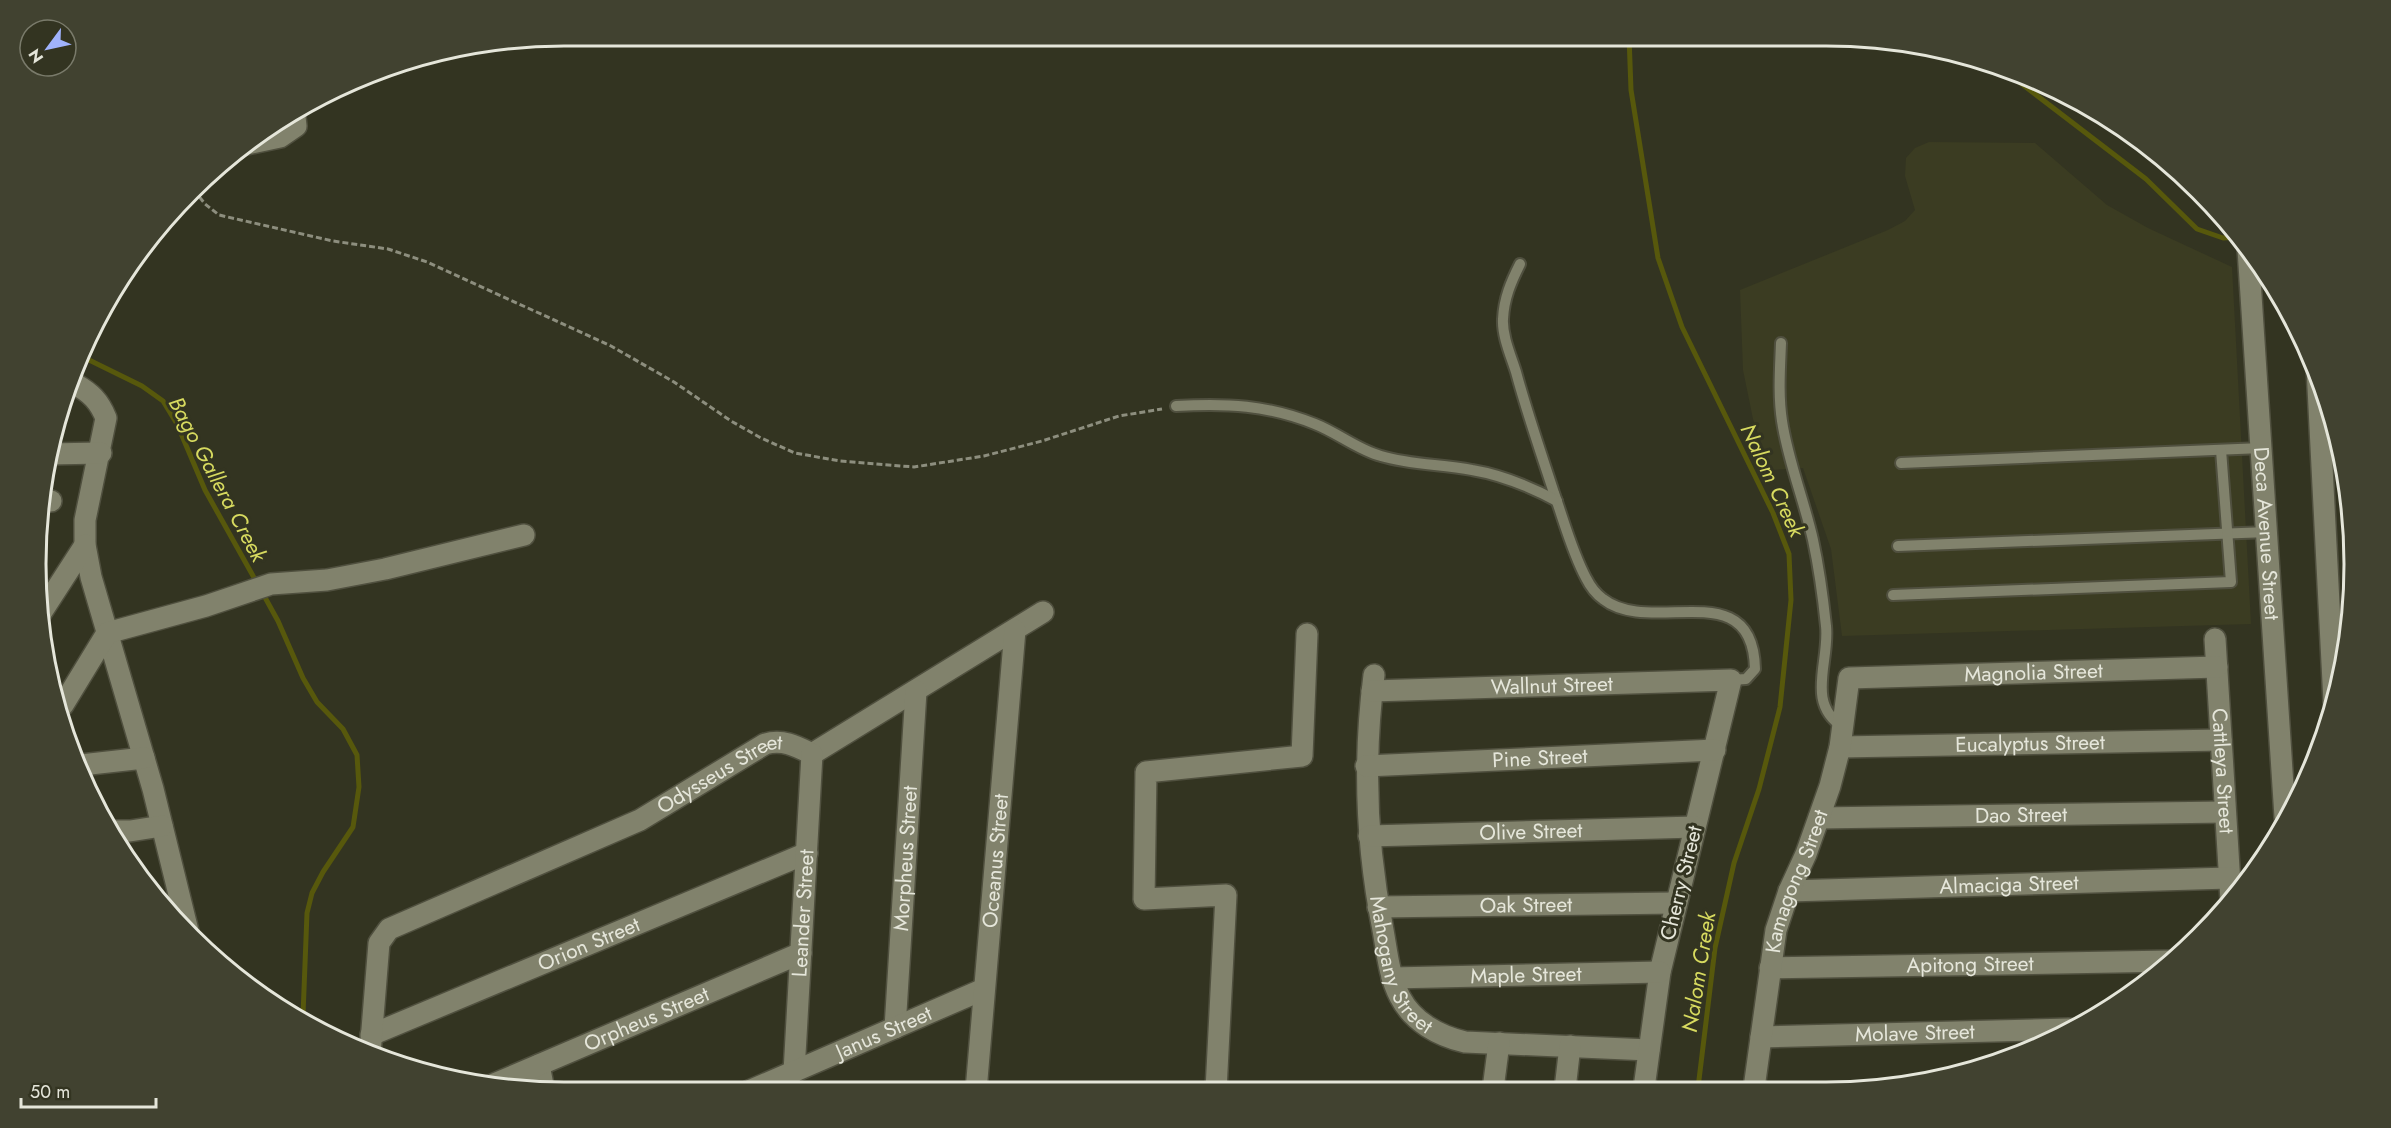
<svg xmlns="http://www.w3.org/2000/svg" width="2391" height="1128" viewBox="0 0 2391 1128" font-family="Jost,sans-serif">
  <rect width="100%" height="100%" fill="#333421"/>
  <!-- built -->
  <polygon fill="#3b3c22" points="1929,142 2035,143 2107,205 2148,228 2232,267 2251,624 1842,636 1831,549 1803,468 1770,470 1753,419 1743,370 1740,290 1888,230 1905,221 1915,210 1905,176 1906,158 1915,148"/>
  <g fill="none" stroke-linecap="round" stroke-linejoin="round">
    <!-- stream -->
    <g stroke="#57580c" stroke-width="5">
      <polyline points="1629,36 1631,90 1658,258 1682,327 1773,513 1789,554 1791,600 1780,707 1759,789 1734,863 1715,948 1698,1088"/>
      <polyline points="2001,68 2146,179 2197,229 2223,238 2239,237"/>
      <polyline points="85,358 142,386 163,401 177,424 205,490 257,583"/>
      <polyline points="262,592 278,621 303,678 317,702 343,729 357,755 359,787 353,827 323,872 312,893 307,913 303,1015"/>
    </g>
    <!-- lane casing -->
    <g stroke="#50503f" stroke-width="14">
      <g id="lane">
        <path d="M 1520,264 C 1511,282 1504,298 1503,319 C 1502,336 1511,356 1516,372 C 1527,413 1541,453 1554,493 C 1564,521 1572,552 1586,578 C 1590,586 1596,594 1603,599 C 1651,637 1753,572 1755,669 L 1746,679 L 1731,680"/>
        <path d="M 1781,343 C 1780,369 1778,395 1782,421 C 1788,461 1804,500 1813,540 C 1819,568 1823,597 1826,626 C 1830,662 1805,703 1843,727"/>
        <path d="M 1176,406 C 1227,403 1267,405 1315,424 C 1338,433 1358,450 1381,456 C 1411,465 1441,464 1472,470 C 1502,475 1529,486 1557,501"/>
        <polyline points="1901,463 2262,448"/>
        <polyline points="1898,546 2268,532"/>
        <polyline points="1893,595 2231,582 2221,450"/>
      </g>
    </g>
    <!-- street casing -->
    <g stroke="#50503f" stroke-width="24">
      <g id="street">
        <polyline points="242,145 280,137 296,126 295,117"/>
        <path id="s1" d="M 2248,249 L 2285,817"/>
        <polyline points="2317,368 2334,702"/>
        <path d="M 75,384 C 91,393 99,401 106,418 L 85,520 L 85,545 L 91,577 L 153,789 L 188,931"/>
        <polyline points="49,454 101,453"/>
        <polyline points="45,501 51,501"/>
        <polyline points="41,613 85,545"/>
        <path id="s2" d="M 2215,639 L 2231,901"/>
        <path id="s3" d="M 1374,675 C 1363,761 1366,845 1383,930 C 1387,952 1389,976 1400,997 C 1413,1022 1439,1036 1465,1042 L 1649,1050"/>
        <path id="s4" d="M 1372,691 L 1731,680 L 1660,972 L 1644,1088"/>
        <polyline points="63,705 107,633 206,606 271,584 327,580 385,569 524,535"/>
        <path id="s5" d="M 1840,747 L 2221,740"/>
        <polyline points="812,754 1043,612"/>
        <polyline points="81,765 144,758"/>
        <path id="s6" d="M 1366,766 L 1715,750"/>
        <path id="s7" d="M 1819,818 L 2225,812"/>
        <polyline points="111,831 130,831 162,826"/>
        <path id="s8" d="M 1369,836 L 1695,827"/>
        <path id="s9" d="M 1789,891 L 2229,878"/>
        <path id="s10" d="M 1378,907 L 1675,903"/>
        <path id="s11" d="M 1770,968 L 2171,961"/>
        <path id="s12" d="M 1392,978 L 1660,972"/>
        <path id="s13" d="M 895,1028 L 916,691"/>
        <path id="s14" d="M 371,1035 L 807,853"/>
        <path id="s15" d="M 1761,1037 L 2069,1029"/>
        <path id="s16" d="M 370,1054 L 379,943 L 389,929 L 640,820 L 765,744 C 783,739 796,746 812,754"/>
        <polyline points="539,1065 544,1090"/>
        <path id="s17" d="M 794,1072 L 812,754"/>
        <path id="s18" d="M 492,1085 L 801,953"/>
        <path id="s19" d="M 1754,1088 L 1776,930 L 1789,891 L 1806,854 L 1830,786 L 1840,747 L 1849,678 L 2217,667"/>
        <polyline points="1493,1089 1499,1043"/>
        <polyline points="1565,1089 1570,1046"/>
        <polyline points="1216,1090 1226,895 1144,899 1146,772 1302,756 1307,634"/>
        <path id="s20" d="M 749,1091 L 984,989"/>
        <path id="s21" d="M 976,1091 L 1015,630"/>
      </g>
    </g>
    <!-- path -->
    <polyline stroke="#8d8e7e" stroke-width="3" stroke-dasharray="6 3" stroke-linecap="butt" points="194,190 205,204 219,215 333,241 388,249 427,262 611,346 674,382 731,421 761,438 795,453 840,461 914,467 984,456 1042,441 1119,416 1162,409"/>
    <!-- lane -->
    <use href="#lane" stroke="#81826c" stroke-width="10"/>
    <!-- street -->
    <use href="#street" stroke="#81826c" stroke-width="21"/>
  </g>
  <g text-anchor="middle" stroke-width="6" stroke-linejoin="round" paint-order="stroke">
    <!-- street labels -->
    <g font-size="21" fill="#e5e6da" stroke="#333421">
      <text dy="7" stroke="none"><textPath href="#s1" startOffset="285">Deca Avenue Street</textPath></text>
      <text dy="7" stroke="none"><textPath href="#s19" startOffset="608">Magnolia Street</textPath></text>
      <text dy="7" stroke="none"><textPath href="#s4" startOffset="180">Wallnut Street</textPath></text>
      <text dy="7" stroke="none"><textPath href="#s5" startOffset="190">Eucalyptus Street</textPath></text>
      <text dy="7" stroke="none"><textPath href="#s6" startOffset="174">Pine Street</textPath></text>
      <text dy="7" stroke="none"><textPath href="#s2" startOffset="132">Cattleya Street</textPath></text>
      <text dy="7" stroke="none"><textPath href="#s16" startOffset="495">Odysseus Street</textPath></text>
      <text dy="7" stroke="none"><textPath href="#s7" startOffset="202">Dao Street</textPath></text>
      <text dy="7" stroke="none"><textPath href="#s8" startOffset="162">Olive Street</textPath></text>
      <text dy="7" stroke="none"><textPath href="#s13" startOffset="170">Morpheus Street</textPath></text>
      <text dy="7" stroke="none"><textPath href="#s21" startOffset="231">Oceanus Street</textPath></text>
      <text dy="7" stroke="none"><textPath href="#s19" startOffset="212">Kamagong Street</textPath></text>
      <text transform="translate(1681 883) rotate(-76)" y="7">Cherry Street</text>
      <text dy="7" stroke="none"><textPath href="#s9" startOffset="220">Almaciga Street</textPath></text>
      <text dy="7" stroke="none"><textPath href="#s10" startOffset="148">Oak Street</textPath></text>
      <text dy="7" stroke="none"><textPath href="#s17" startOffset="159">Leander Street</textPath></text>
      <text dy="7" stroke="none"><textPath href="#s14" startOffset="236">Orion Street</textPath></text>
      <text dy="7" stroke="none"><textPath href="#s3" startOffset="296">Mahogany Street</textPath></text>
      <text dy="7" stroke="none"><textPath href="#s11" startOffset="200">Apitong Street</textPath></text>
      <text dy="7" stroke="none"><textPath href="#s12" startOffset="134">Maple Street</textPath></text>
      <text dy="7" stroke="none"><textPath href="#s18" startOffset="168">Orpheus Street</textPath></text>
      <text dy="7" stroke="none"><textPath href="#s20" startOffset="147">Janus Street</textPath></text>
      <text dy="7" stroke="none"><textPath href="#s15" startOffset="154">Molave Street</textPath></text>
    </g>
    <!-- water labels -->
    <g font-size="22" font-style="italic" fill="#d7da5f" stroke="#333421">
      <text transform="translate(218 479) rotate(62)" y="8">Bago Gallera Creek</text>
      <text transform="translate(1773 480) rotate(65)" y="8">Nalom Creek</text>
      <text transform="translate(1698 972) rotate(-81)" y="8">Nalom Creek</text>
    </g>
  </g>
  <!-- crop -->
  <path d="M0 0H2391V1128H0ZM564 46H1826A518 518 0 0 1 2344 564V564A518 518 0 0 1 1826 1082H564A518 518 0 0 1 46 564V564A518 518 0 0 1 564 46Z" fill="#414230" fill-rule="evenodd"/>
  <path fill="none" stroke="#e5e6da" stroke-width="3" d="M564 46H1826A518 518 0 0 1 2344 564V564A518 518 0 0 1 1826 1082H564A518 518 0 0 1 46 564V564A518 518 0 0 1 564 46Z"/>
  <!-- north arrow -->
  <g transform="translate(48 48) rotate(237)"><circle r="28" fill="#333421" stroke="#7a7b6b" stroke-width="1.5"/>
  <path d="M0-4.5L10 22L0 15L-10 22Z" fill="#a0b3fd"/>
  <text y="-9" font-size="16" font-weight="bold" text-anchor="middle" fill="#e5e6da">N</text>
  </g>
  <!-- scale -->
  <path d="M21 1098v9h135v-9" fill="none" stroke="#e5e6da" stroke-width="3"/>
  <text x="30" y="1098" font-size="18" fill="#e5e6da" stroke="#333421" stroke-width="4.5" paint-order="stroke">50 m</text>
</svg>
